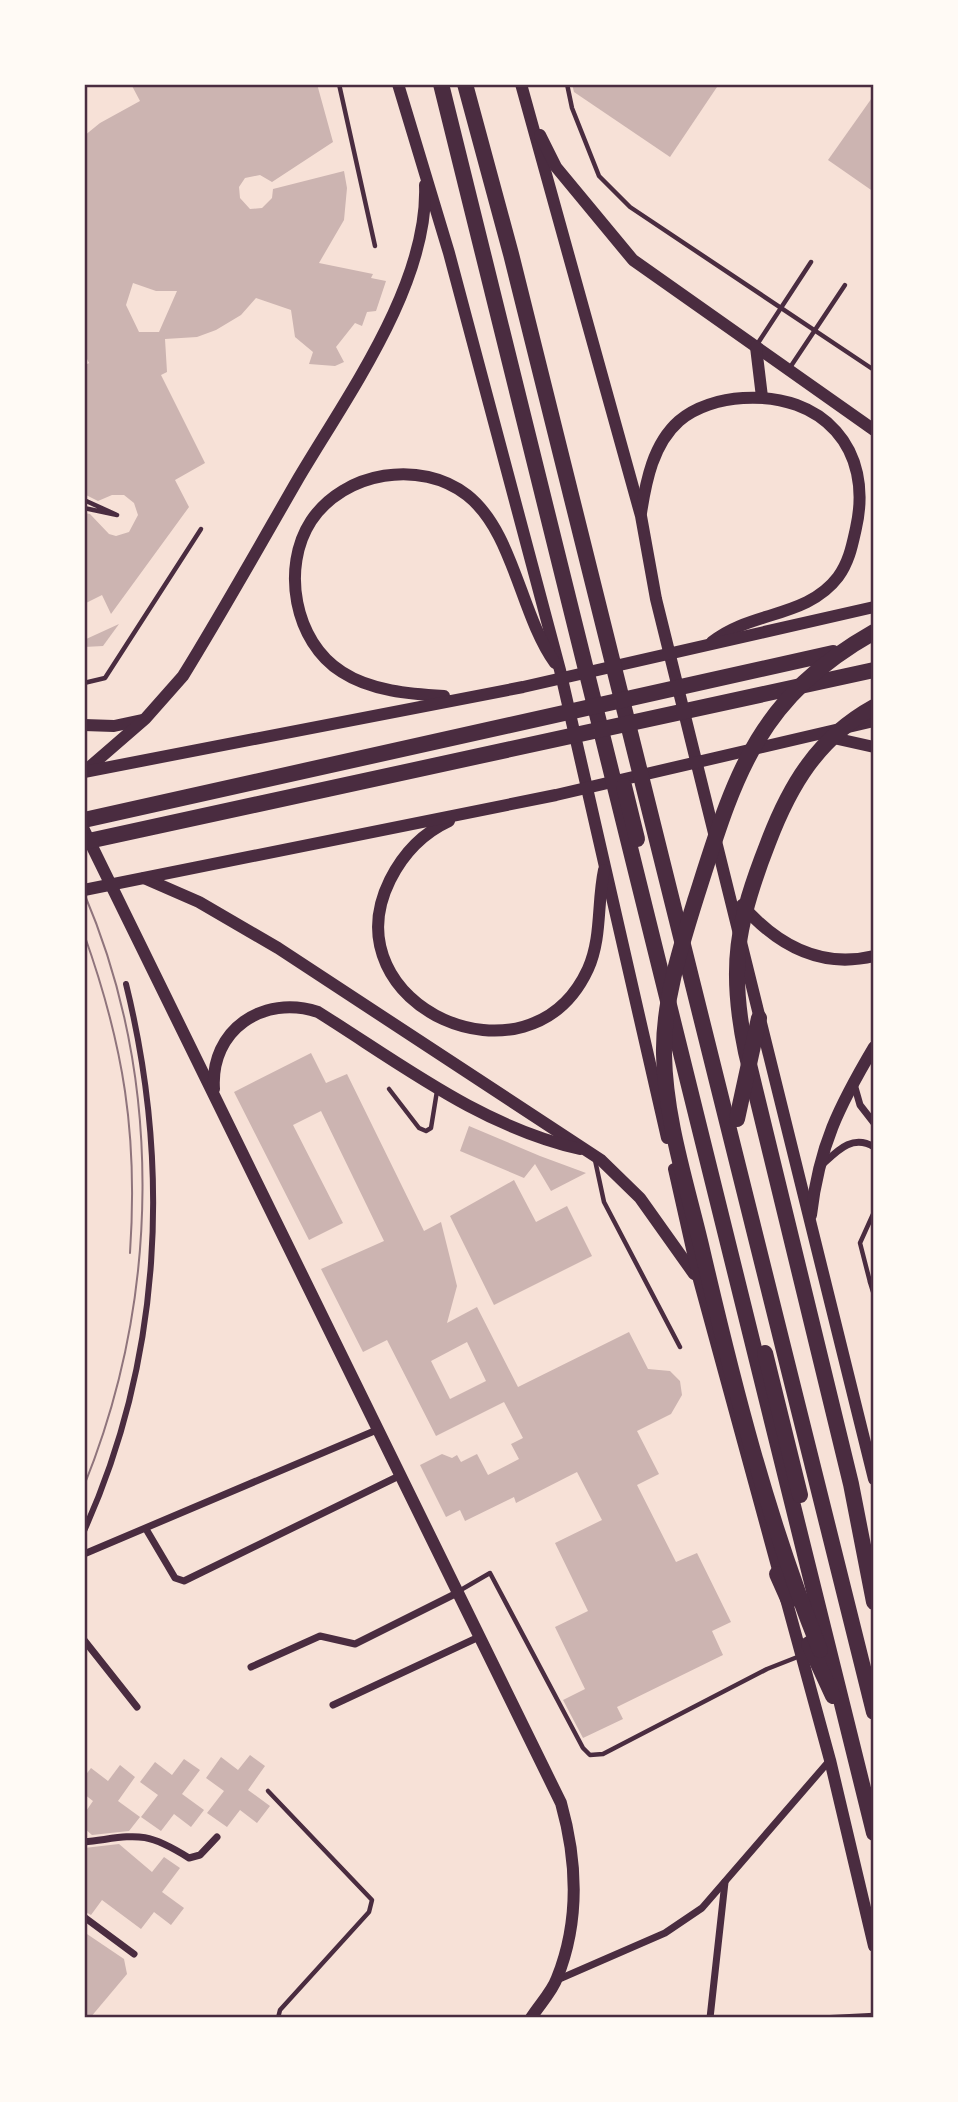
<svg xmlns="http://www.w3.org/2000/svg" width="958" height="2102" viewBox="0 0 958 2102" font-family="Signika,sans-serif">
  <rect width="100%" height="100%" fill="#f7e1d7"/>
  <!-- building -->
  <g fill="#ccb4b1" fill-rule="evenodd">
    <path d="M 131,84 L 317,84 L 333,142 L 272,182 L 260,175 L 245,178 L 239,187 L 240,198 L 250,209 L 262,208 L 272,198 L 273,189 L 344,171 L 347,188 L 344,220 L 319,263 L 373,274 L 371,278 L 386,281 L 376,311 L 367,312 L 362,326 L 355,323 L 336,347 L 344,362 L 335,366 L 309,364 L 313,352 L 295,337 L 291,310 L 256,298 L 241,315 L 216,330 L 197,337 L 165,339 L 167,372 L 161,375 L 205,463 L 175,480 L 189,507 L 111,614 L 102,595 L 84,604 L 84,513 L 90,514 L 109,534 L 116,536 L 129,532 L 138,515 L 134,503 L 124,495 L 112,495 L 98,501 L 84,494 L 84,366 L 89,363 L 84,353 L 84,136 L 100,123 L 140,101 ZM 133,283 L 156,291 L 177,291 L 159,332 L 139,332 L 126,305 Z"/>
    <polygon points="572,84 719,84 670,157 574,92"/>
    <polygon points="874,95 874,192 828,160"/>
    <polygon points="119,624 103,646 84,647 84,640"/>
    <path d="M 311,1053 L 326,1083 L 347,1074 L 424,1231 L 441,1222 L 457,1286 L 447,1323 L 477,1307 L 518,1387 L 629,1332 L 648,1369 L 670,1371 L 680,1381 L 682,1395 L 671,1414 L 637,1431 L 659,1474 L 637,1485 L 676,1562 L 697,1553 L 731,1622 L 712,1631 L 723,1655 L 617,1707 L 623,1719 L 583,1738 L 563,1700 L 585,1689 L 555,1627 L 588,1611 L 555,1543 L 602,1520 L 577,1472 L 516,1503 L 514,1497 L 465,1521 L 460,1510 L 446,1517 L 420,1465 L 442,1454 L 452,1458 L 457,1455 L 461,1462 L 477,1454 L 488,1475 L 519,1459 L 511,1444 L 523,1438 L 504,1402 L 436,1436 L 387,1340 L 363,1352 L 321,1269 L 384,1241 L 321,1111 L 293,1125 L 343,1223 L 309,1240 L 234,1092 ZM 467,1342 L 486,1381 L 450,1399 L 431,1361 Z"/>
    <polygon points="469,1126 540,1156 586,1173 551,1191 535,1164 524,1178 460,1151"/>
    <polygon points="514,1180 536,1222 567,1206 592,1256 494,1305 450,1216"/>
    <polygon points="250,1755 265,1766 248,1790 270,1806 257,1823 240,1810 227,1827 207,1813 224,1791 206,1778 221,1757 238,1770"/>
    <polygon points="184,1759 200,1770 182,1794 204,1810 191,1827 174,1814 161,1831 141,1817 158,1795 140,1782 155,1762 172,1775"/>
    <polygon points="120,1765 135,1777 118,1801 140,1817 129,1831 92,1835 84,1828 84,1814 93,1801 84,1794 84,1777 91,1768 108,1781"/>
    <polygon points="119,1844 152,1872 164,1857 180,1868 162,1892 184,1908 171,1925 154,1912 141,1929 102,1900 91,1915 84,1911 84,1848"/>
    <polygon points="84,1932 124,1959 127,1974 90,2018 84,2018"/>
  </g>
  <g fill="none" stroke-linecap="round" stroke-linejoin="round">
    <!-- service -->
    <g stroke="#4a2c40" stroke-width="4.5">
      <polyline points="339,84 375,246"/>
      <polyline points="567,84 572,108 599,176 630,207 874,370"/>
      <polyline points="756,346 811,262"/>
      <polyline points="789,369 845,285"/>
      <polyline points="84,500 117,515 84,508"/>
      <polyline points="84,683 105,678 201,529"/>
      <polyline points="389,1089 419,1128 426,1131 431,1128 437,1091"/>
      <polyline points="595,1160 604,1202 680,1347"/>
      <polyline points="874,1278 870,1282 874,1295"/>
      <polyline points="870,1282 860,1243 874,1212"/>
      <polyline points="459,1591 490,1573 583,1748 590,1755 603,1754 767,1669 800,1656"/>
      <polyline points="268,1791 372,1900 369,1912 280,2010 278,2018"/>
      <polyline points="815,2018 874,2015"/>
    </g>
    <!-- pedestrian -->
    <path stroke="#4a2c40" stroke-width="6" d="M 84,1531 C 162,1358 171,1167 126,984"/>
    <!-- minor -->
    <g stroke="#4a2c40" stroke-width="7">
      <polyline points="854,1084 860,1105 874,1123"/>
      <path d="M 823,1164 C 838,1150 853,1134 874,1147"/>
      <polyline points="146,1529 175,1578 184,1581 401,1475"/>
      <polyline points="84,1554 379,1429"/>
      <polyline points="84,1640 137,1707"/>
      <polyline points="251,1667 320,1636 355,1644 459,1592"/>
      <polyline points="333,1705 481,1636"/>
      <path d="M 84,1842 C 136,1836 143,1829 189,1858 L 200,1855 L 217,1837"/>
      <polyline points="84,1917 134,1954"/>
      <polyline points="557,1980 665,1933 702,1908 830,1760"/>
      <polyline points="710,2018 725,1882"/>
    </g>
    <!-- secondary -->
    <g stroke="#4a2c40" stroke-width="12">
      <polyline points="398,84 449,253 560,670 667,1138"/>
      <polyline points="521,84 641,516 656,599 874,1479"/>
      <polyline points="540,135 556,167 633,260 874,430"/>
      <polyline points="756,347 762,397"/>
      <path d="M 641,513 C 646,481 653,444 679,421 C 695,407 721,399 743,398 C 822,393 874,448 856,528 C 852,546 849,562 838,577 C 807,618 750,611 712,642"/>
      <path d="M 444,696 C 410,694 371,691 342,672 C 294,642 281,567 311,521 C 344,471 421,459 467,495 C 514,532 520,614 555,663"/>
      <polyline points="84,725 114,726 142,720"/>
      <polyline points="829,737 874,747"/>
      <path d="M 85,771 L 145,719 L 183,676 C 223,611 260,545 298,479 C 347,396 429,284 425,185"/>
      <polyline points="84,772 523,687 874,607"/>
      <path d="M 449,821 C 423,833 403,854 390,880 C 328,1005 529,1097 588,969 C 602,938 597,903 604,870"/>
      <path d="M 84,830 L 561,1803 C 577,1860 580,1921 557,1978 C 552,1992 539,2005 531,2018"/>
      <polyline points="144,878 199,902 278,948 601,1160 640,1198 694,1274"/>
      <polyline points="84,890 556,795 874,721"/>
      <path d="M 742,905 C 777,945 821,969 874,956"/>
      <path d="M 214,1089 C 210,1030 263,994 318,1012 C 401,1064 482,1127 580,1149"/>
      <polyline points="674,1169 699,1280 830,1760 874,1946"/>
      <path d="M 811,1215 C 819,1146 839,1106 874,1047"/>
    </g>
    <!-- motorway -->
    <g stroke="#4a2c40" stroke-width="16">
      <polyline points="441,84 874,1833"/>
      <polyline points="465,84 511,254 874,1712"/>
      <path d="M 874,707 C 818,738 790,785 768,843 C 737,922 728,967 746,1052 L 851,1484 L 874,1602"/>
      <polyline points="624,786 637,839"/>
      <polyline points="84,820 833,653"/>
      <polyline points="84,842 874,670"/>
      <polyline points="737,1119 759,1018"/>
      <polyline points="765,1353 800,1495"/>
      <polyline points="777,1574 789,1601"/>
      <polyline points="809,1644 833,1696"/>
      <path d="M 820,1650 C 767,1519 733,1383 701,1245 C 686,1182 665,1118 664,1054 C 663,1003 680,949 695,901 C 734,779 754,700 874,632"/>
    </g>
    <!-- tram -->
    <g stroke="#8f747c" stroke-width="2">
      <path d="M 84,893 C 164,1080 160,1298 84,1486"/>
      <path d="M 84,934 C 124,1046 138,1135 130,1253"/>
    </g>
  </g>
  <!-- border -->
  <rect width="958" height="2102" fill="none" stroke="#fffaf5" stroke-width="172"/>
  <rect x="86" y="86" width="786" height="1930" fill="none" stroke="#4a2c40" stroke-width="2.5"/>
</svg>
